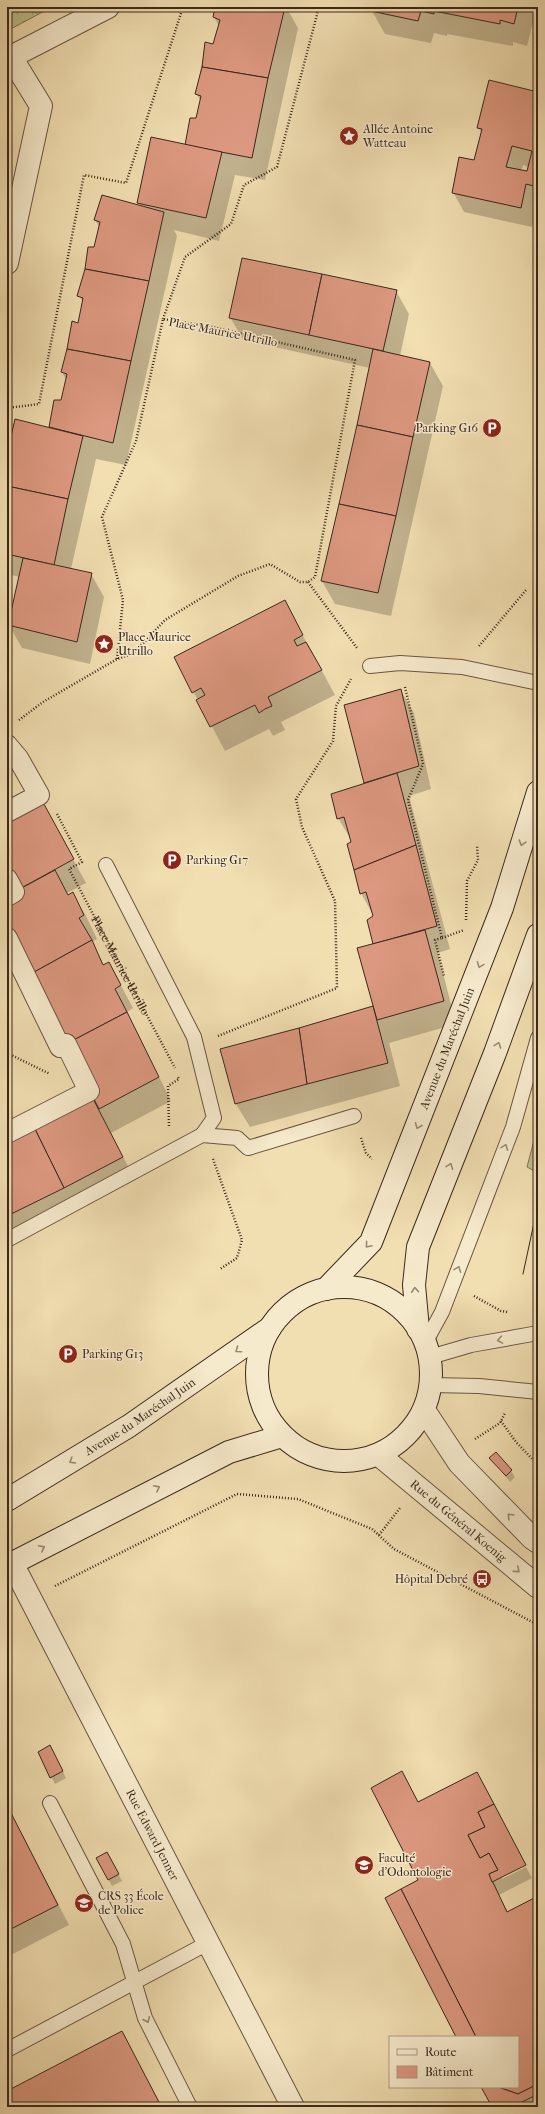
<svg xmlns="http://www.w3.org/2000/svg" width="545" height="2114" viewBox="0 0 545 2114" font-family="'IM FELL French Canon',serif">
  <defs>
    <pattern id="forest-crowns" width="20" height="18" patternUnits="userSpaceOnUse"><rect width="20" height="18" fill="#bdc089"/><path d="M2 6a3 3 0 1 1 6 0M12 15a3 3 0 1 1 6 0" fill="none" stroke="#9b9c6f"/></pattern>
  </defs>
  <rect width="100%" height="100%" fill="#f1deb1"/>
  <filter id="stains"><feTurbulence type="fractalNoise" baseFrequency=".005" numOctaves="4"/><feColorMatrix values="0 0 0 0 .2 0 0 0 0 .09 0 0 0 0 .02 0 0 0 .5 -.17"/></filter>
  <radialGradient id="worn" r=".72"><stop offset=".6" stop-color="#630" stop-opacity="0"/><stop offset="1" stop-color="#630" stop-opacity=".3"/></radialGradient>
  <!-- grass -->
  <polygon fill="#bdc089" stroke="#7c7452" points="538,1125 538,1173 527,1167"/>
  <!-- forest -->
  <polygon fill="url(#forest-crowns)" stroke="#7c7452" points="7,7 52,7 7,31"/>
  <!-- shadow -->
  <g fill="#0003" fill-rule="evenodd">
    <polygon points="216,7 286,7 298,28 265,180 235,175 219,241 174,230 177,236 126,465 96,459 71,569 91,574 104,597 90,664 22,648 9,625 20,577 7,574 7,459 50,428 55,401 62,401 66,380 62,372 73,322 79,325 83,303 79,295 95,248 100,228 95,220 141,207 138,203 186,146 197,119 201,102 196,93 206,43 213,45 219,26 214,17"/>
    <polygon points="373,7 531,7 535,14 527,46 513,42 513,46 447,34 447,36 434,33 431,43 385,34 372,11"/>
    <path d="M 538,93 L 538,204 L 532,227 L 464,212 L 453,192 L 474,161 L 482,134 L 479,128 ZM 523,165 L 529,167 L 528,173 L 521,171 Z"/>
    <polygon points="396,291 409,314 400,356 430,363 443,386 391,616 335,604 322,581 370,368 243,340 230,317"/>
    <polygon points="284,601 335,695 281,722 285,730 273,736 269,729 225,751 175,657"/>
    <polygon points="401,691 414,713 431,789 409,796 450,949 438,953 456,1024 389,1043 400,1086 250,1127 236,1104 221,1050 374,1007 374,917 361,893 353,843 338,818 365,784 345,706"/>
    <polygon points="39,796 86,883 67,893 69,896 72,894 86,916 97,939 92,942 104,966 109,963 133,1008 127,1012 171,1101 111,1133 135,1180 7,1247 7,1135 90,1091 7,936"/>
    <polygon points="491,1458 511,1471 515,1477 510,1482"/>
    <polygon points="39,1752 54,1753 66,1778 55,1784"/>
    <polygon points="402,1772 419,1803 477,1773 504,1824 502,1879 526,1867 532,1878 499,1895 508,1912 538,1897 538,2107 493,2107 482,2087 518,2087 518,2037 457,2037 419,1881"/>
    <polygon points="7,1816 22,1834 69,1925 7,1957"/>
    <polygon points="97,1858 111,1859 122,1881 112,1886"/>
    <polygon points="122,2032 162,2107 7,2107 7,2092"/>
  </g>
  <!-- building -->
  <g fill="#dc9880" stroke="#3a281c" fill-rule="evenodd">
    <polygon points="215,7 285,7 268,78 202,67 205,42 213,44 220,20 213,17"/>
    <polygon points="372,7 518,7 514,24 500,20 500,24 434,11 434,14 421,11 418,21 371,11"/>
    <polygon points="202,67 268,78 252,158 185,145 190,118 196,118 201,96 195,94"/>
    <path d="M 489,80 L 538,92 L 538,187 L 526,184 L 521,208 L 452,193 L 459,157 L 474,160 L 482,129 L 477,128 ZM 512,146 L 532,151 L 527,171 L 506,167 Z"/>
    <polygon points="151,137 222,152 206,218 137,203"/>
    <polygon points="102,195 164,212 149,281 85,269 88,247 94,247 100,222 94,220"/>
    <polygon points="242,258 322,274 309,335 229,318"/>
    <polygon points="85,269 149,281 131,361 67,349 72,321 78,323 83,298 77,296"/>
    <polygon points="322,274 397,290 383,351 309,335"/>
    <polygon points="67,349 131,361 113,443 49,427 54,400 61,400 67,374 61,372"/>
    <polygon points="373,349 430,362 413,437 357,425"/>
    <polygon points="15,419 83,436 68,499 7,486 7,454"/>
    <polygon points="357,425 413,437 396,516 339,504"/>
    <polygon points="7,486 68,499 54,565 7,554"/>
    <polygon points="339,504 396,516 378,593 321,581"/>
    <polygon points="23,558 92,573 77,642 8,625"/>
    <polygon points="285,600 303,635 294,640 297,646 306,642 322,670 268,697 272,706 265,709 259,713 255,705 210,727 196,700 205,695 201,688 192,693 174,657"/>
    <polygon points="401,689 419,766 364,783 344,705"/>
    <polygon points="397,773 416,845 354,870 347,844 351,842 344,817 337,819 331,794"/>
    <polygon points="39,795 74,859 14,892 7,879 7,812"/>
    <polygon points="416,845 437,926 373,944 367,920 373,916 366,892 360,894 354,870"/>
    <polygon points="55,870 68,895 73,892 84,915 79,918 92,940 27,976 7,938 7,896"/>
    <polygon points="425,930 444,1001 377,1020 357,948"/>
    <polygon points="92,940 103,965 109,962 121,985 115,989 127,1012 66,1044 27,976"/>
    <polygon points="373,1006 388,1063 307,1084 299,1028"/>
    <polygon points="127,1012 159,1077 99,1109 66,1044"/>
    <polygon points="299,1028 307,1084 235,1104 220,1049"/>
    <polygon points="89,1091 123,1157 64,1188 31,1121"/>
    <polygon points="31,1121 64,1188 7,1216 7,1133"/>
    <polygon points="496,1452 512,1470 506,1476 489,1458"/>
    <polygon points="50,1745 63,1771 50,1778 38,1752"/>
    <polygon points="402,1771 418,1802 477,1772 494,1804 478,1812 485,1827 468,1835 480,1858 489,1853 498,1870 489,1874 507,1912 538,1896 538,2084 518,2094 498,2087 518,2087 518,2037 476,2037 401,1889 418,1880 371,1788"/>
    <polygon points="494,1804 526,1865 492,1882 489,1874 498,1870 489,1853 480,1858 468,1835 485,1827 478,1812"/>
    <polygon points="11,1813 58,1905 7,1931 7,1815"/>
    <polygon points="107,1852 119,1874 108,1880 96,1858"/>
    <polygon points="401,1889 476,2037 456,2037 385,1898"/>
    <polygon points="122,2031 160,2104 154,2107 7,2107 7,2091"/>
    <polygon points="538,2084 538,2094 512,2107 492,2107 481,2087 498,2087 518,2094"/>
  </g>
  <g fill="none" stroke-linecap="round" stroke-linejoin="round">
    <!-- service casing -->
    <g stroke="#685641" stroke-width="16">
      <g id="service">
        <polyline points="370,666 400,663 462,667 538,683"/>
        <polyline points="106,865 194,1037 214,1118 202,1135"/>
        <polyline points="7,1240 202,1135 237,1138 248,1148 354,1116"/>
        <polyline points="425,1343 442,1312 513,1127 538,1038"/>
        <polyline points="430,1357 471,1345 538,1333"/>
        <polyline points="431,1385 479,1386 538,1392"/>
        <polyline points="50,1803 123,1944 145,2018 190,2107"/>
        <polyline points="7,2050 208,1943"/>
      </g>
    </g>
    <!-- pedestrian casing -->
    <g stroke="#685641" stroke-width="22">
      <g id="pedestrian">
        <polyline points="7,745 18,758 39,795 7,812"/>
        <polyline points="7,879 14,892 7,896"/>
        <polyline points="7,938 60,1047 66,1044 89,1091 7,1133"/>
      </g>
    </g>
    <!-- minor casing -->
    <g stroke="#685641" stroke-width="24">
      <g id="minor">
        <polyline points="7,59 108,7"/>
        <polyline points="7,263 41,106 11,57"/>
        <polyline points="424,1410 459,1463 532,1538 538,1542"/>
        <path id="s2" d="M 379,1455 L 538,1587"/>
        <path id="s3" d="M 12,1563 L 293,2107"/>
      </g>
    </g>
    <!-- secondary casing -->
    <g stroke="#3a281c" stroke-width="24">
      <g id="secondary">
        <circle cx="344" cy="1374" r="87"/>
        <path id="s4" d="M 326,1289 L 371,1242 L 502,908 L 538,792"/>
        <polyline points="418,1329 414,1285 418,1247 495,1053 538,935"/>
        <path id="s5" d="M 7,1500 L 129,1426 L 270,1328"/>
        <polyline points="7,1566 229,1452 282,1436"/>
      </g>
    </g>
    <!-- path -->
    <g stroke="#3a281c" stroke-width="2.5" stroke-dasharray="1 2" stroke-linecap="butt">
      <polyline points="7,12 16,7"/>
      <polyline points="163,319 185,257 231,224 244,185 277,167 319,7"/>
      <polyline points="7,408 39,404 84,175 126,183 183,7"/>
      <polyline points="308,582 357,648"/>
      <polyline points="479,646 526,590"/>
      <polyline points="405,687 423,764 408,800 442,938 435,940 444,976"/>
      <polyline points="19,720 43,702 117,659 134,653 165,620 238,576 270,564 300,582 308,582 315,577 355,360 212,327 163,319 136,441 102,517 123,600 117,659"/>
      <path id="s1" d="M 57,814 L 82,862 L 69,869 L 175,1068"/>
      <polyline points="466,920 467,881 478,860 477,845"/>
      <polyline points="442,938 464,930"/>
      <polyline points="218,1036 337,988 335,901 302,827 296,799 333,741 336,706 351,679"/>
      <polyline points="7,1053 50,1074"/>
      <polyline points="169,1126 168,1086 179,1079 178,1077"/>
      <polyline points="361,1138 366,1153 372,1159"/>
      <polyline points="213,1159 242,1240 237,1258 220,1269"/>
      <polyline points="474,1296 501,1311 507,1312"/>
      <polyline points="501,1421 516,1442 538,1465"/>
      <polyline points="475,1439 500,1423 505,1413"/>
      <polyline points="379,1535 400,1508"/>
      <polyline points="55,1586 237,1494 298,1499 372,1529 394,1549 538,1625"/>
    </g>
    <!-- service -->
    <use href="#service" stroke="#f6eacc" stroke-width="14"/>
    <!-- pedestrian -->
    <use href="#pedestrian" stroke="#f6eacc" stroke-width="20"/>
    <!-- minor -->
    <use href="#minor" stroke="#f6eacc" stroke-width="22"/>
    <!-- secondary -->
    <use href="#secondary" stroke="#f6eacc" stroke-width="22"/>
    <!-- tram -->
    <polyline stroke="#3a281c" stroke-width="1" points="523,1274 538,1204"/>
  </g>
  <!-- one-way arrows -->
  <defs><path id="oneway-chevron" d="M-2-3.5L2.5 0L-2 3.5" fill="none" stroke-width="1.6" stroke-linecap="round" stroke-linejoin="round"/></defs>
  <g stroke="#988974">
    <use href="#oneway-chevron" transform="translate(522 843) rotate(107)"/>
    <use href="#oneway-chevron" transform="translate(480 965) rotate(111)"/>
    <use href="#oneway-chevron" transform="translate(498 1045) rotate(-70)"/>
    <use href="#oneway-chevron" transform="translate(418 1126) rotate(112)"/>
    <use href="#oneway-chevron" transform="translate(505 1147) rotate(-69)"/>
    <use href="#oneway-chevron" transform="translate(450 1166) rotate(-69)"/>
    <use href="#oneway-chevron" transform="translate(368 1245) rotate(130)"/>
    <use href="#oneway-chevron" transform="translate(458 1269) rotate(-69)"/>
    <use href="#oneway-chevron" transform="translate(415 1290) rotate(-94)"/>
    <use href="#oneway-chevron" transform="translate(500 1340) rotate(170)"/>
    <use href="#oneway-chevron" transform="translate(238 1350) rotate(145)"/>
    <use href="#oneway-chevron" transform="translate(72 1461) rotate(149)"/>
    <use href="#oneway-chevron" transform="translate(157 1488) rotate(-27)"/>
    <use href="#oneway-chevron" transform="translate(510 1516) rotate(-134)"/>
    <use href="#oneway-chevron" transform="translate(42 1548) rotate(-27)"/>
    <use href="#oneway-chevron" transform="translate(517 1570) rotate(40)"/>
    <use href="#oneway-chevron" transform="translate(147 2020) rotate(67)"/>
  </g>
  <!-- icons -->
  <defs>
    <g id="sight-disc" transform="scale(1)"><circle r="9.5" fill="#8f2418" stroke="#f6eacc"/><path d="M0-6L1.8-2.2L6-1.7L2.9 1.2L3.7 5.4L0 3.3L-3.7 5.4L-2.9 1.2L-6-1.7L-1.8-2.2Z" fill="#fff"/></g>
    <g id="parking-disc" transform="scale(1)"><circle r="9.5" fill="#8f2418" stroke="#f6eacc"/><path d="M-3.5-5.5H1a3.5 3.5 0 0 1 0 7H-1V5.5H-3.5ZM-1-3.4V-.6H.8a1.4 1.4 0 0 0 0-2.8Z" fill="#fff"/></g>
    <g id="bus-disc" transform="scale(1)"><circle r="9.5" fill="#8f2418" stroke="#f6eacc"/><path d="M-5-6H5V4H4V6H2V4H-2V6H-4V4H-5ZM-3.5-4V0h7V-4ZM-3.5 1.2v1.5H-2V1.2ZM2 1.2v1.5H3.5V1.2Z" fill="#fff"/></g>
    <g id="university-disc" transform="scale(1)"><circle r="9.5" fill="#8f2418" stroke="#f6eacc"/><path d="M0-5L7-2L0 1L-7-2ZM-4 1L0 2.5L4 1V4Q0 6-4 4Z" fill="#fff"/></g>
    <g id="school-disc" transform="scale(1)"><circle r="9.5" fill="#8f2418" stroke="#f6eacc"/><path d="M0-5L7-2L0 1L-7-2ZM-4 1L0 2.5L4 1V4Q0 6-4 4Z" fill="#fff"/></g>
  </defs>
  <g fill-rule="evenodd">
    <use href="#sight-disc" x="349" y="136"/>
    <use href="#parking-disc" x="492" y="428"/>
    <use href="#sight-disc" x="104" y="644"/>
    <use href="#parking-disc" x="172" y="860"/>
    <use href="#parking-disc" x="68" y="1354"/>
    <use href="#bus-disc" x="482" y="1579"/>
    <use href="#university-disc" x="364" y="1865"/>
    <use href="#school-disc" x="84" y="1903"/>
  </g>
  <g text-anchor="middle" stroke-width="3" stroke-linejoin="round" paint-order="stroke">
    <!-- poi labels -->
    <g font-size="12" fill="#3a281c" stroke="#f6eacc" text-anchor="start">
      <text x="363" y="133">Allée Antoine<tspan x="363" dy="14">Watteau</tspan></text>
      <text x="478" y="432" text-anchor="end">Parking G16</text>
      <text x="118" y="641">Place Maurice<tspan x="118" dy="14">Utrillo</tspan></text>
      <text x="186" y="864">Parking G17</text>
      <text x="82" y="1358">Parking G13</text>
      <text x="468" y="1583" text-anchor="end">Hôpital Debré</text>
      <text x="378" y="1862">Faculté<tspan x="378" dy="14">d'Odontologie</tspan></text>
      <text x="98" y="1900">CRS 33 École<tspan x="98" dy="14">de Police</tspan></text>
    </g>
    <!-- street labels -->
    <g font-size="12" fill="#3a281c" stroke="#f6eacc">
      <text transform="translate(223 332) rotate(11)" y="4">Place Maurice Utrillo</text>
      <text dy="4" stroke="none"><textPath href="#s1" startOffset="178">Place Maurice Utrillo</textPath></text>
      <text dy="4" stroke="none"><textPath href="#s4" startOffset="273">Avenue du Maréchal Juin</textPath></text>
      <text dy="4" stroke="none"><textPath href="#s5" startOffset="157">Avenue du Maréchal Juin</textPath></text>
      <text dy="4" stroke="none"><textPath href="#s2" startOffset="103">Rue du Général Koenig</textPath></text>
      <text dy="4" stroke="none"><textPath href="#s3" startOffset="306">Rue Edward Jenner</textPath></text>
    </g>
  </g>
  <!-- margin -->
  <rect width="545" height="2114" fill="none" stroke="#f1deb1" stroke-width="24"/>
  <rect x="8" y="8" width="529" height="2098" fill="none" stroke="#3a281c" stroke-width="2"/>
  <rect x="12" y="12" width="521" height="2090" fill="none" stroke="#3a281c"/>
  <!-- legend -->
  <rect x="389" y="2036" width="130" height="52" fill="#f6eacc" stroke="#ab9c86"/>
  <rect x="397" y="2049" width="20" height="6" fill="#f6eacc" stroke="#ab9c86"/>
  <text x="425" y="2056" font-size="12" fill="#3a281c">Route</text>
  <rect x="397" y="2066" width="20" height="12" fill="#dc9880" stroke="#ab9c86"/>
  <text x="425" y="2076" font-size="12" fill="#3a281c">Bâtiment</text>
  <rect width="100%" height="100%" filter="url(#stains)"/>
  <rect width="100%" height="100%" fill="url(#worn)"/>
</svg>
